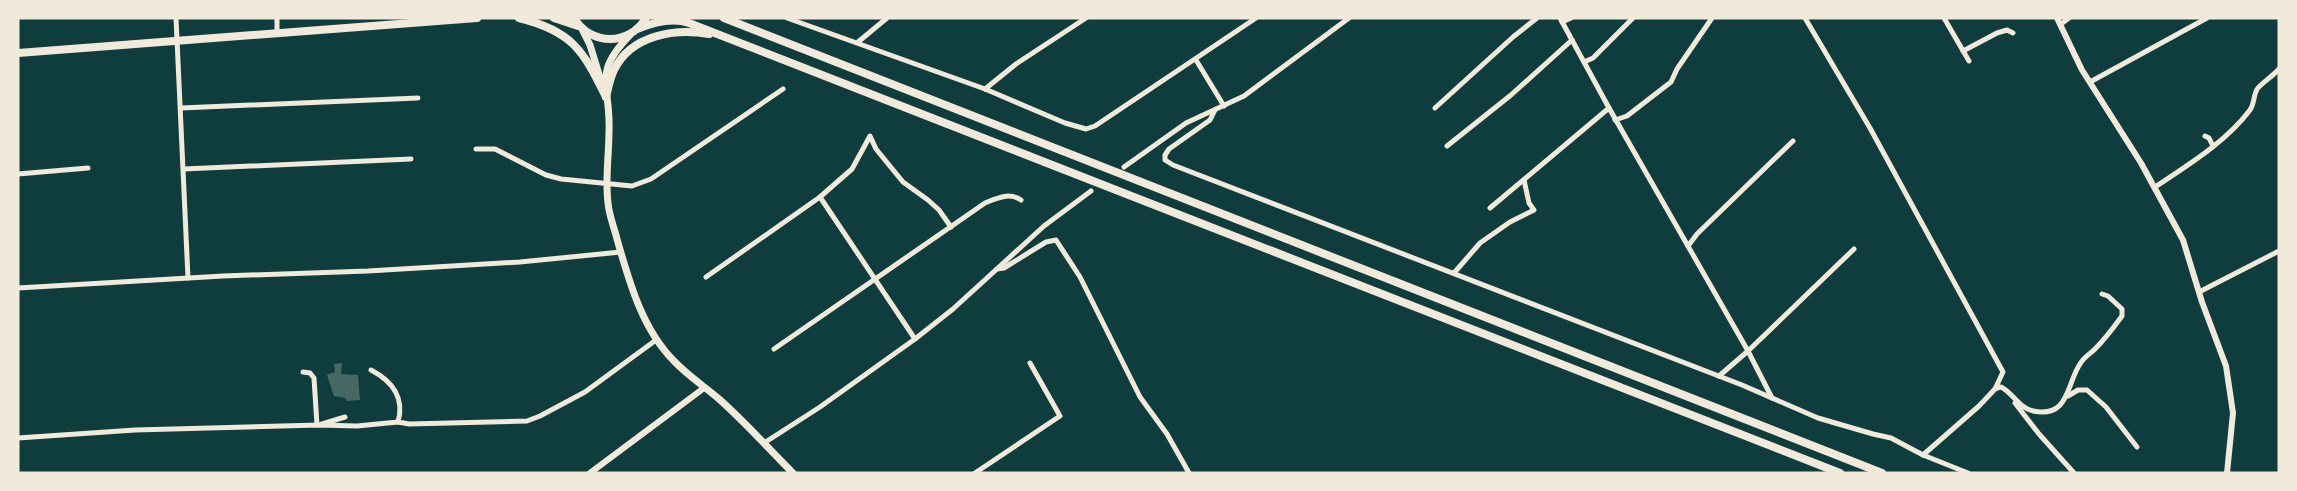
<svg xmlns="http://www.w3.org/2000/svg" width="2297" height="491" viewBox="0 0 2297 491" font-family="Lora,serif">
  <rect width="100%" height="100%" fill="#0f3d3e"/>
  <!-- building -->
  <polygon fill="#486865" points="342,363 341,374 358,375 360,400 347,401 345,398 334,396 327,375 335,372 334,364"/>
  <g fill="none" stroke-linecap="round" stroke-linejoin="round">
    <!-- minor -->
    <g stroke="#f1e9da" stroke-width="5">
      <polyline points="176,18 188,278"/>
      <polyline points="277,18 277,32"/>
      <polyline points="787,18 985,89 1065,123 1086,129 1095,126 1256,18"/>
      <polyline points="1560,18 1609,108 1748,351 1854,249"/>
      <polyline points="1805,18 1870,128 2003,372 1995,389 1979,406 1923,455"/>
      <polyline points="1944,18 1969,61"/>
      <polyline points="1562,22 1571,18"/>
      <polyline points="2061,24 2069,18"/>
      <polyline points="858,42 887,18"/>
      <polyline points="1963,51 1997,33 2007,30 2013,33"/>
      <polyline points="1196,60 1224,106"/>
      <polyline points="1584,62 1593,58 1633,18"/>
      <polyline points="2090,82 2207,18"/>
      <polyline points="985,89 1016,64 1086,18"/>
      <polyline points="181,108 418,98"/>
      <polyline points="1435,108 1513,37 1537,18"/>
      <polyline points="1215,110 1210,120 1169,149 1165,155 1165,160 1173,165 1742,385 1818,418 1873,434 1891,438 1923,455 1968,473"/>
      <polyline points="1615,120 1627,116 1671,82 1677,69 1712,18"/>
      <polyline points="2205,136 2209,138 2213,146"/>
      <polyline points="1447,146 1511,95 1572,40"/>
      <polyline points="476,149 495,149 546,175 561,179 632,186 651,179 783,89"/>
      <polyline points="1124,167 1186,123 1244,96 1349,18"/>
      <polyline points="184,169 411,159"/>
      <polyline points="18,174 88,168"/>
      <path d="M 2155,187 C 2188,165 2226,142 2250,110 C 2255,103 2253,94 2258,88 C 2263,82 2273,76 2279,69"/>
      <polyline points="820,197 915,339"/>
      <polyline points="1490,208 1609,108"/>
      <polyline points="1688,246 1697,234 1793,141"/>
      <polyline points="997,269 1004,268 1046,242 1056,240 1080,277 1140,397 1167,434 1189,473"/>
      <polyline points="1454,273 1480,243 1510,222 1534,210 1529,203 1524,180"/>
      <polyline points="706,277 820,197 852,169 870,136 876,149 903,182 928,200 939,210 951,227"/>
      <polyline points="18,288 223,276 368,271 520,262 621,252"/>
      <polyline points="2199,292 2279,251"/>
      <path d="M 774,349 L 985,203 C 997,198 1009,192 1021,200"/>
      <path d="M 371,370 C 392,381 405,398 398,422"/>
      <polyline points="303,372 310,373 314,378 317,425"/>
      <polyline points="1719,376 1748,351 1772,398"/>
      <path d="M 1995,389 L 2001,387 C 2013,393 2019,408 2033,411 C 2071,419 2066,381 2082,361 C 2086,356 2091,353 2095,349 C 2105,339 2114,327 2122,316 L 2122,309 L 2108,296 L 2102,294"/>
      <polyline points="2068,396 2078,390 2087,390 2106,407 2137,447"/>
      <polyline points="2015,403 2039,434 2074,473"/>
      <polyline points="322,424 345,417"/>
      <polyline points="18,438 135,430 319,425 357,426 398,422 409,424 527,421 540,416 585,392 656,340"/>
      <polyline points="764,443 820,407 915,339 953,309 1044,226 1091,191"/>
      <polyline points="975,473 1060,416 1030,363"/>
    </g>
    <!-- tertiary -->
    <g stroke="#f1e9da" stroke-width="6">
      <polyline points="2057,18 2082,70 2141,163 2183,240 2202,302 2226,366 2233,413 2227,473"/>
      <polyline points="590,473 704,388"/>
    </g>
    <!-- secondary -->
    <g stroke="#f1e9da" stroke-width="7">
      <polyline points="582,29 590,45 602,84"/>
      <path d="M 630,35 C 591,75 611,84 609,131 C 609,155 605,179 608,203 C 609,215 614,227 617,239 C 629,281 642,329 674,361 C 687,375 704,386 719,399 C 745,422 768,448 793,473"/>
    </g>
    <!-- primary -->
    <g stroke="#f1e9da" stroke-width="8">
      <path d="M 519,18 C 572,31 583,50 606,97"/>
      <polyline points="554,18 578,26"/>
      <path d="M 574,18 C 591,46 629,46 646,18"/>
      <polyline points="18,53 477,18"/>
    </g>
    <!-- trunk -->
    <g stroke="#f1e9da" stroke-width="8">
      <polyline points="724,18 1882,473"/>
      <path d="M 637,29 C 654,22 672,17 689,23 L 1840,473"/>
      <path d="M 606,97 C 608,89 610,78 614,70 C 631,35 675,28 709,34"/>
    </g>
  </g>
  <!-- border -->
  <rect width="2297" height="491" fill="none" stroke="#f1e9da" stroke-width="39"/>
</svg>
